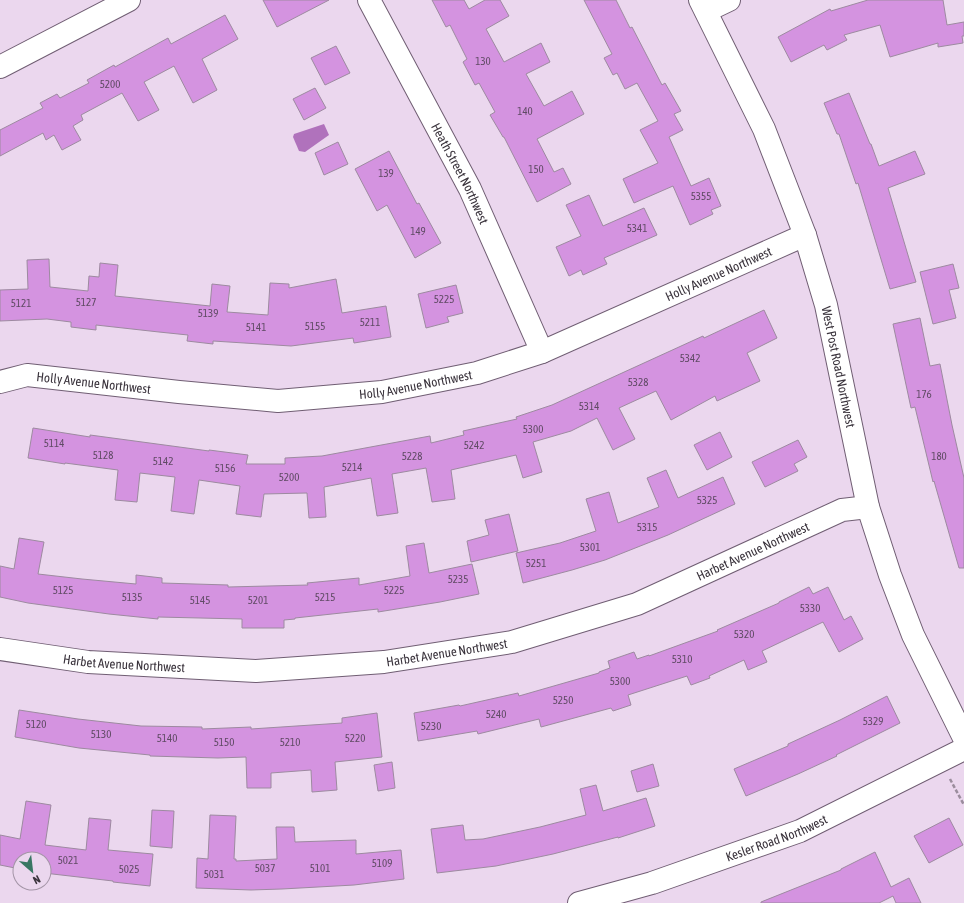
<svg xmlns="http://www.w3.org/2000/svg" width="964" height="903" viewBox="0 0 964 903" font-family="'Asap Condensed',sans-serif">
  <rect width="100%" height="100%" fill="#ebd7ee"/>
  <!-- water -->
  <polygon fill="#b072bc" points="324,124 329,135 305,152 299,151 293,137 294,134"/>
  <!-- building -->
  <g fill="#d493e0" stroke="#9d8aa0">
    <polygon points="263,0 329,0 277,27"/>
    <polygon points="432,0 464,0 469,9 485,0 500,0 509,16 486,29 504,62 541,43 550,62 526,74 544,106 572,91 584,114 537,139 554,172 563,168 571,184 537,202 504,137 503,137 490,115 495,112 479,83 475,85 463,62 467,59 450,25 446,27"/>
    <polygon points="584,0 616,0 630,28 632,27 662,85 665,83 681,111 674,114 683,130 669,137 691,186 709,178 721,206 711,210 713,214 690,225 673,186 634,203 623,179 658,163 640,130 658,121 637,83 625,89 617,73 613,75 604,58 612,54"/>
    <polygon points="868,0 943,0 947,25 964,22 964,36 962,36 963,43 938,47 938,43 890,57 880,25 844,35 847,40 827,50 824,45 791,62 778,37 830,9 831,11"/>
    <polygon points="225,15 238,39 202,59 217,90 193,103 174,66 144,82 159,110 138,121 122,93 81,115 83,120 73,126 81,140 62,150 54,135 46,140 43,133 0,156 0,130 43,108 40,103 57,94 60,98 89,83 87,80 114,65 115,67 168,38 171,44"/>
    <polygon points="336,46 350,73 325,85 311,58"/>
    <polygon points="315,88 326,108 304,120 293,99"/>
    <polygon points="849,93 870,144 871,144 879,166 915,151 925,174 888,188 916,282 890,289 858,183 856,184 839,134 837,134 824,103"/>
    <polygon points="338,142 348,164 324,175 315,153"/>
    <polygon points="389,151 417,204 419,203 441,243 415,258 387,205 377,211 355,169"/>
    <polygon points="589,195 603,226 644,208 657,235 604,258 607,264 583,275 581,270 569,276 556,247 581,236 566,205"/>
    <polygon points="49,259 50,287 88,291 89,276 99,277 100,263 118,265 115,296 210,306 212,284 230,286 227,312 268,315 270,283 289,284 289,288 336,279 342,313 386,306 391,337 354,343 353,338 291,346 213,341 213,344 187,341 188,335 159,332 96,325 96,330 71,327 71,322 47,319 0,321 0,290 28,289 27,260"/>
    <polygon points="953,264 959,288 949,290 956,318 933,324 920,272"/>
    <polygon points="456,285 463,313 447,317 449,322 426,328 418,294"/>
    <polygon points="764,310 777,338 747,353 760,381 717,401 715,396 671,420 656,391 619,408 635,439 613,450 597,418 571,431 533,442 542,472 523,478 516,455 451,470 455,499 432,502 426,468 392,474 398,513 377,516 371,478 324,487 326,517 309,518 307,493 264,494 261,517 236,514 240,486 199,480 194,514 171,511 175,477 140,473 137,502 115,500 118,470 65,463 65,464 28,458 33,428 90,437 90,435 209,451 209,450 248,455 246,464 285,464 285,458 322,456 430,436 431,443 464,435 463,431 517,419 516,417 552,405 703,336 704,338"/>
    <polygon points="920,318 930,366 940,364 952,425 964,478 964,568 959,568 934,481 933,482 915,407 911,408 893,324"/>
    <polygon points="720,432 732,457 707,470 694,445"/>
    <polygon points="798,440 807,457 794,464 798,471 765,487 752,462"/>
    <polygon points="666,470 678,498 723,477 735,504 668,535 605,560 572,570 523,583 516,553 560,543 596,531 586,499 609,492 618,523 659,507 647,478"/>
    <polygon points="509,514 518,551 471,562 467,541 489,535 485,520"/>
    <polygon points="19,538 44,542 38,574 82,579 136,584 136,575 162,578 162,583 228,585 228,587 308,585 307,583 359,578 359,585 410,576 406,546 424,543 429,573 472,564 479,594 440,602 378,612 378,609 295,618 295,619 284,620 284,628 242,628 242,619 158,617 158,619 109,614 28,603 0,597 0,566 14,569"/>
    <polygon points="809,587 813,594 828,587 844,620 851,616 863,639 839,652 823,622 762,651 767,662 748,670 744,660 709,676 710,678 691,685 687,676 628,695 631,705 613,711 611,708 541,727 539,719 478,734 477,731 418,741 414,713 459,705 460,706 518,693 519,696 599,673 599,672 610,668 608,661 634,652 637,659 649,655 649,656 718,631 717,630 779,603 779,602"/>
    <polygon points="887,696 900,723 836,755 837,756 798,774 746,796 734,769 788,746 788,744 840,720"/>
    <polygon points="19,710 78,719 141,726 202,727 202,729 251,727 251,729 342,723 342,718 377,713 382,757 335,762 337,790 312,792 311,770 271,773 271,788 247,788 246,757 218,758 150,756 150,755 79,748 15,737"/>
    <polygon points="392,762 395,788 378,791 374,765"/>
    <polygon points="653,764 659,786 637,792 631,771"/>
    <polygon points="596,785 603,811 646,798 655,826 618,838 618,837 553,854 496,866 437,873 431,829 463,825 465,840 483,839 540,827 586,815 580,789"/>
    <polygon points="26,801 51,805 45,845 86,850 89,818 111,820 108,850 153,854 150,886 113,882 113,881 44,873 44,859 20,859 20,869 0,865 0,835 20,839"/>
    <polygon points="152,810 174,811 172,848 150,846"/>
    <polygon points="210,815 236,816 234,859 236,859 236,861 277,859 276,827 294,827 295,842 356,840 356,854 401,850 404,879 354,885 282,889 251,890 196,888 197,858 208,859"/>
    <polygon points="949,818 963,845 929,863 914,836"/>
    <polygon points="875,852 891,887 909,878 921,903 896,903 893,896 879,903 761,903 761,902 841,870 841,869"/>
  </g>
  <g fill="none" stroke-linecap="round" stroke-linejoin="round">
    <!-- minor casing -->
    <g stroke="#705e73" stroke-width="24">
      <g id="minor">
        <path id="s1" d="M 369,0 L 470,189 L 542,352"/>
        <polyline points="706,11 729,0"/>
        <polyline points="0,67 129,0"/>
        <path id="s2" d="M 0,382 L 27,375 L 179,392 L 278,401 L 382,392 L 477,373 L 542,352 L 805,235"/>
        <path id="s3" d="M 0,649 L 88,662 L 256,671 L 384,662 L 512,642 L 637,604 L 842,510 L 868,507"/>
        <path id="s4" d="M 579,903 L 652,883 L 800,831 L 964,749"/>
      </g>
    </g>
    <!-- tertiary casing -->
    <g stroke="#705e73" stroke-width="24">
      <g id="tertiary">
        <path id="s5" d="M 700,0 L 764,129 L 805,235 L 826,305 L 868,507 L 890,575 L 913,635 L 964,738"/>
      </g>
    </g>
    <!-- path -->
    <polyline stroke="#9b8d9d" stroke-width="2.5" stroke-dasharray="4 2" stroke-linecap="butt" points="950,779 964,805"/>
    <!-- minor -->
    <use href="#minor" stroke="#fff" stroke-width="22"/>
    <!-- tertiary -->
    <use href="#tertiary" stroke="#fff" stroke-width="22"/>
  </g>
  <g text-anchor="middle" stroke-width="4" stroke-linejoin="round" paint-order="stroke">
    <!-- number labels -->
    <g font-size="11" fill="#604b65">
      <text x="483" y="65">130</text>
      <text x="110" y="88">5200</text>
      <text x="525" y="115">140</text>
      <text x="536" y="173">150</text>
      <text x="386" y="177">139</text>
      <text x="701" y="200">5355</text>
      <text x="637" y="232">5341</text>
      <text x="418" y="235">149</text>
      <text x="444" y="303">5225</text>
      <text x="86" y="306">5127</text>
      <text x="21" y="307">5121</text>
      <text x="208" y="317">5139</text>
      <text x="370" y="326">5211</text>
      <text x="315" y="330">5155</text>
      <text x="256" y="331">5141</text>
      <text x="690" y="362">5342</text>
      <text x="638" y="386">5328</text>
      <text x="924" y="398">176</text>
      <text x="589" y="410">5314</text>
      <text x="533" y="433">5300</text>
      <text x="54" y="447">5114</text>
      <text x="474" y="449">5242</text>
      <text x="103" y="459">5128</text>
      <text x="412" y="460">5228</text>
      <text x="939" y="460">180</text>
      <text x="163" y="465">5142</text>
      <text x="352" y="471">5214</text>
      <text x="225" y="472">5156</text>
      <text x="289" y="481">5200</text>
      <text x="707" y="504">5325</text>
      <text x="647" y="531">5315</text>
      <text x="590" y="551">5301</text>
      <text x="536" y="567">5251</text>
      <text x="458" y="583">5235</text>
      <text x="63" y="594">5125</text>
      <text x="394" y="594">5225</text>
      <text x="132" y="601">5135</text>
      <text x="325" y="601">5215</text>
      <text x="200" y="604">5145</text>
      <text x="258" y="604">5201</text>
      <text x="810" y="612">5330</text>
      <text x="744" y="638">5320</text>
      <text x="682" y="663">5310</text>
      <text x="620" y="685">5300</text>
      <text x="563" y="704">5250</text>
      <text x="496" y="718">5240</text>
      <text x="873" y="725">5329</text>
      <text x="36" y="728">5120</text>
      <text x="431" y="730">5230</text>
      <text x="101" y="738">5130</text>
      <text x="167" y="742">5140</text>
      <text x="355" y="742">5220</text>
      <text x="224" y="746">5150</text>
      <text x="290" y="746">5210</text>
      <text x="68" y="864">5021</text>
      <text x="382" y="867">5109</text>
      <text x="265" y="872">5037</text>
      <text x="320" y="872">5101</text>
      <text x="129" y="873">5025</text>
      <text x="214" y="878">5031</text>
    </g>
    <!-- street labels -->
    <g font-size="13" fill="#3a333c" stroke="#ebd7ee">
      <text dy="5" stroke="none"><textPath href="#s1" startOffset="196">Heath Street Northwest</textPath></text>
      <text dy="5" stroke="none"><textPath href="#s2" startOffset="743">Holly Avenue Northwest</textPath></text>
      <text dy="5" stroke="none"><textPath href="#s5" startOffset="394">West Post Road Northwest</textPath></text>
      <text dy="5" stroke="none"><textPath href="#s2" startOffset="95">Holly Avenue Northwest</textPath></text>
      <text dy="5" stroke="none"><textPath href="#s2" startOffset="419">Holly Avenue Northwest</textPath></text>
      <text dy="5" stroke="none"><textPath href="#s3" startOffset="773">Harbet Avenue Northwest</textPath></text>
      <text dy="5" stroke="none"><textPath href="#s3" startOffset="449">Harbet Avenue Northwest</textPath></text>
      <text dy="5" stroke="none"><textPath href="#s3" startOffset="125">Harbet Avenue Northwest</textPath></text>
      <text dy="5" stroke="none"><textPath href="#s4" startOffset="208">Kesler Road Northwest</textPath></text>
    </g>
  </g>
  <!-- north arrow -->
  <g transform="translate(32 871) rotate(152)"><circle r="19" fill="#ebd7ee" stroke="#a495a7"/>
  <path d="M0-3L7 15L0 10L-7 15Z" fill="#387663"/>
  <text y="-6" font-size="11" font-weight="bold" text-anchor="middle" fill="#3a333c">N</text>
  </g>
</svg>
